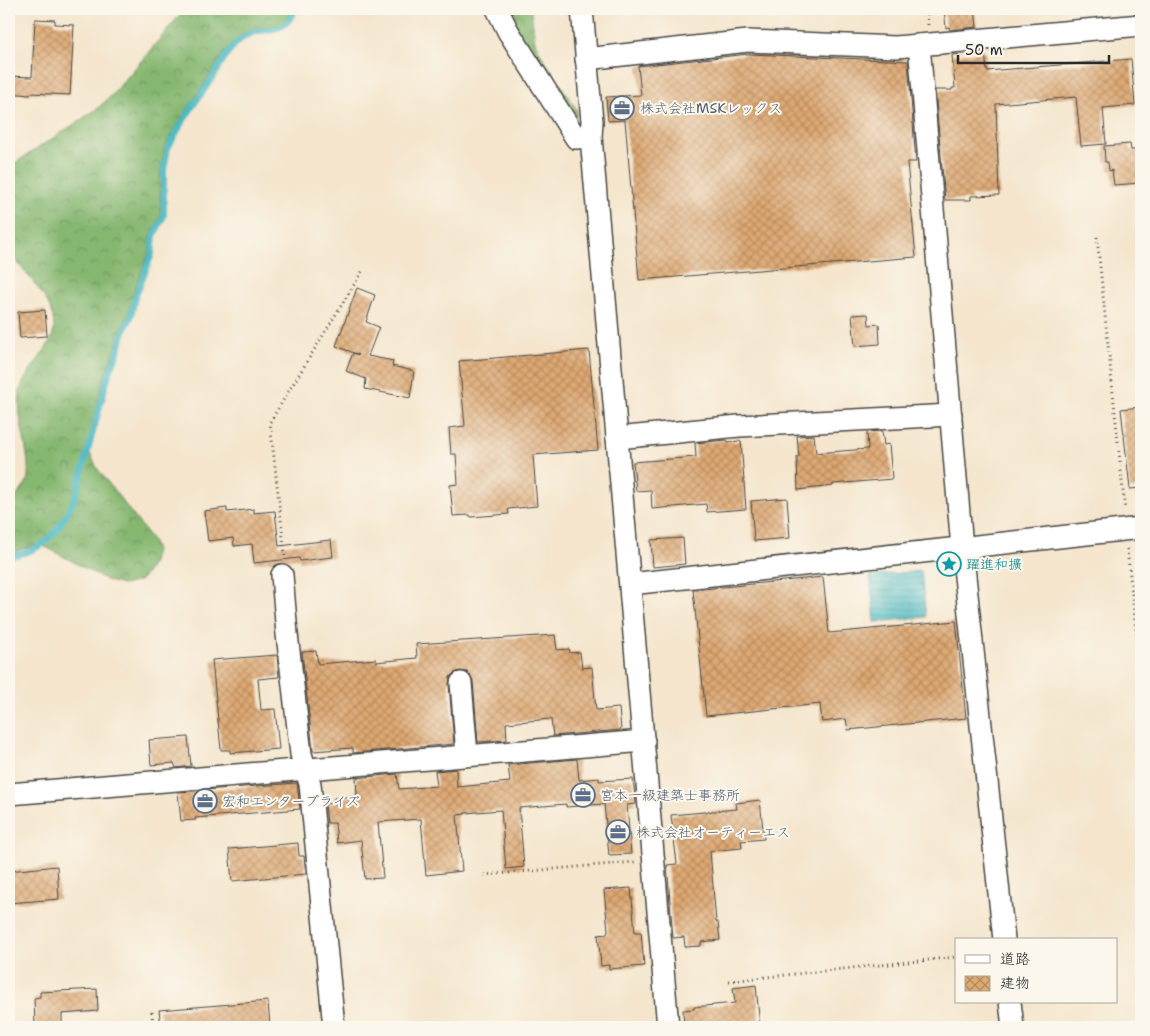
<svg xmlns="http://www.w3.org/2000/svg" width="1150" height="1036" viewBox="0 0 1150 1036" font-family="'Shantell Sans','Klee One',sans-serif">
  <defs>
    <pattern id="forest-crowns" width="20" height="18" patternUnits="userSpaceOnUse" patternTransform="scale(1.25)"><rect width="20" height="18" fill="#86b771"/><path d="M2 6a3 3 0 1 1 6 0M12 15a3 3 0 1 1 6 0" fill="none" stroke="#6e955d"/></pattern>
    <pattern id="water-rules" width="6" height="5" patternUnits="userSpaceOnUse" patternTransform="scale(1.25)"><rect width="6" height="5" fill="#4bb9c4"/><path d="M0 2.5h6" fill="none" stroke="#3f979f"/></pattern>
    <pattern id="building-cross-hatch" width="8" height="8" patternUnits="userSpaceOnUse" patternTransform="scale(1.25)"><rect width="8" height="8" fill="#dea872"/><path d="M0 0l8 8M0 8l8-8" fill="none" stroke="#b4895e"/></pattern>
  </defs>
  <rect width="100%" height="100%" fill="#fbf7ec"/>
  <filter id="ink" filterUnits="userSpaceOnUse"><feTurbulence type="fractalNoise" baseFrequency=".02" numOctaves="2"/><feDisplacementMap in="SourceGraphic" scale="10" xChannelSelector="R" yChannelSelector="G"/><feConvolveMatrix kernelMatrix="1 2 1 2 8 2 1 2 1" color-interpolation-filters="sRGB"/></filter>
  <filter id="wash" filterUnits="userSpaceOnUse"><feTurbulence type="fractalNoise" baseFrequency=".0096" numOctaves="4" result="noise"/><feDisplacementMap in="SourceGraphic" scale="20" xChannelSelector="R" yChannelSelector="G"/><feGaussianBlur stdDeviation="1.12" result="paint"/><feColorMatrix in="noise" values="0 0 0 0 0 0 0 0 0 0 0 0 0 0 0 0 0 1.4 0 .05"/><feComposite in="paint" operator="in"/></filter>
  <g filter="url(#wash)">
    <rect width="100%" height="100%" fill="#f4e5cc"/>
    <!-- forest -->
    <g fill="url(#forest-crowns)" stroke="#58714e">
      <path d="M 185,9 L 292,9 L 286,20 L 281,24 L 244,33 L 226,50 L 178,124 L 165,147 L 163,156 L 160,179 L 161,215 L 151,236 L 149,253 L 135,289 L 128,316 L 120,332 L 116,348 L 105,376 L 90,435 L 89,451 L 97,468 L 152,540 L 156,551 L 153,562 L 145,575 L 139,581 L 123,585 L 108,581 L 46,547 L 38,545 L 9,553 C 9,543 7,514 9,507 C 12,496 28,490 28,475 C 30,448 14,415 21,388 C 27,369 53,346 54,329 C 55,297 23,276 10,250 C 6,243 9,180 9,167 L 97,109 L 113,94 Z"/>
      <polygon points="505,9 531,9 535,42 541,54 577,110 576,116 573,116"/>
    </g>
    <!-- water -->
    <polygon fill="url(#water-rules)" stroke="#3b7278" points="921,571 926,617 875,622 870,576"/>
    <g fill="none" stroke-linecap="round" stroke-linejoin="round">
      <!-- stream -->
      <path stroke="#4bb9c4" stroke-width="6" d="M 9,556 C 47,553 62,526 76,495 L 108,377 L 119,349 L 123,333 L 131,317 L 135,298 L 152,254 L 154,236 L 164,216 L 164,169 L 168,148 L 173,139 C 184,118 198,99 211,80 C 221,65 229,47 244,37 C 266,23 281,40 296,9"/>
    </g>
    <g id="blocks">
      <!-- building -->
      <g fill="url(#building-cross-hatch)">
        <polygon points="944,9 975,9 977,27 950,30 949,27 946,28"/>
        <polygon points="35,19 55,20 55,24 74,25 70,95 31,93 30,95 9,93 9,76 32,77"/>
        <polygon points="985,52 987,71 1131,59 1135,105 1103,108 1106,144 1081,146 1076,97 996,104 999,195 971,196 971,200 945,200 935,90 952,90 952,88 955,88 952,55"/>
        <polygon points="749,54 908,61 916,162 907,162 916,257 639,280 625,120 608,121 606,97 641,95 638,66"/>
        <polygon points="1130,144 1131,150 1141,150 1141,183 1114,185 1112,170 1109,171 1108,162 1105,162 1104,146"/>
        <polygon points="357,288 375,295 366,322 379,327 368,356 393,361 392,366 414,371 410,398 365,389 366,379 346,371 353,353 359,355 336,346"/>
        <polygon points="45,310 47,336 20,338 18,312"/>
        <polygon points="868,314 869,325 879,324 880,344 855,346 852,315"/>
        <polygon points="589,350 598,450 533,455 537,506 508,509 509,514 471,517 470,515 453,516 450,485 458,484 456,454 451,454 449,428 465,426 459,361"/>
        <polygon points="1141,407 1141,488 1130,489 1121,409"/>
        <polygon points="882,431 884,445 889,444 892,479 833,484 833,486 798,490 797,457 799,457 797,436 814,435 816,453 868,449 867,432"/>
        <polygon points="727,440 727,442 741,441 746,509 707,512 706,504 652,509 651,490 636,491 633,462 696,457 695,443"/>
        <polygon points="787,498 790,538 754,541 751,501"/>
        <polygon points="227,508 227,512 254,509 254,513 275,511 279,546 331,540 333,557 300,561 299,558 254,563 252,544 234,546 233,538 208,541 204,511"/>
        <polygon points="683,538 685,564 653,567 651,540"/>
        <polygon points="823,577 829,633 956,621 966,718 848,730 846,719 822,722 820,704 706,716 693,590"/>
        <polygon points="555,635 557,650 569,649 570,653 580,652 582,668 592,667 596,710 619,708 621,730 553,736 551,719 506,723 507,740 478,742 473,681 471,676 467,672 460,671 454,673 450,677 449,684 454,744 353,753 353,748 313,751 302,652 316,651 318,664 376,659 376,662 417,658 416,644"/>
        <polygon points="277,655 279,677 258,679 261,710 275,709 279,749 230,753 230,750 221,750 212,660"/>
        <polygon points="188,737 191,766 176,768 174,763 151,765 149,740"/>
        <polygon points="577,759 579,780 599,778 599,781 633,779 636,804 627,805 631,854 609,855 604,804 566,807 566,804 519,808 524,867 506,869 501,810 465,813 465,814 457,815 462,871 426,875 421,819 378,822 383,878 365,879 361,840 337,843 335,823 327,823 325,804 335,803 334,798 357,796 356,778 397,774 399,789 437,786 435,771 456,769 457,787 510,782 508,765"/>
        <polygon points="297,783 300,809 195,818 196,820 181,821 178,792"/>
        <polygon points="760,800 764,839 741,841 742,848 710,851 716,922 718,922 720,940 701,942 701,946 685,947 684,937 673,938 667,865 677,864 671,815 737,809 736,803"/>
        <polygon points="298,843 299,856 304,856 306,874 232,881 229,849"/>
        <polygon points="57,866 59,899 9,903 9,871"/>
        <polygon points="631,888 635,932 641,932 644,966 609,969 609,965 601,966 598,935 607,934 608,930 604,890"/>
        <polygon points="756,985 760,1027 684,1027 683,1010 694,1009 694,1007 735,1003 733,988"/>
        <polygon points="97,989 98,1011 62,1014 62,1027 35,1027 34,998 40,997 40,992"/>
        <polygon points="268,1001 270,1027 161,1027 159,1010"/>
      </g>
    </g>
  </g>
  <g filter="url(#ink)">
    <use href="#blocks" fill-opacity="0" stroke="#494743" stroke-width="1"/>
    <g fill="none" stroke-linecap="round" stroke-linejoin="round">
      <!-- minor casing -->
      <g stroke="#494743" stroke-width="24">
        <g id="minor">
          <polyline points="497,9 508,31 576,138 591,137"/>
          <polyline points="582,9 592,121 591,137 668,1027"/>
          <polyline points="919,45 962,548 1004,940"/>
          <polyline points="586,59 748,41 896,47 1141,25"/>
          <polyline points="617,438 739,426 951,415"/>
          <polyline points="282,575 287,634 301,754 310,784 334,1027"/>
          <polyline points="630,584 1141,528"/>
          <polyline points="461,683 467,755"/>
          <polyline points="9,794 644,741"/>
          <polyline points="1010,1002 1013,1027"/>
        </g>
      </g>
      <!-- path -->
      <g stroke="#494743" stroke-width="3" stroke-dasharray="1 4" stroke-linecap="butt">
        <polyline points="927,9 928,26"/>
        <polyline points="1097,237 1125,510"/>
        <polyline points="1127,549 1141,675"/>
        <polyline points="285,556 270,422 363,270"/>
        <polyline points="484,875 635,862"/>
        <polyline points="729,981 956,957"/>
        <polyline points="152,1012 153,1027"/>
      </g>
      <!-- minor -->
      <use href="#minor" stroke="#fff" stroke-width="21"/>
    </g>
  </g>
  <!-- icons -->
  <defs>
    <g id="office-ring" transform="scale(1.25)"><circle r="9.5" fill="#fbf7ec" stroke="#5c6f8a" stroke-width="1.5"/><path d="M-6-3h4V-5.5h4V-3h4V5H-6ZM-1-4.5V-3h2v-1.5ZM-6 0V1H6V0Z" fill="#5c6f8a"/></g>
    <g id="sight-ring" transform="scale(1.25)"><circle r="9.5" fill="#fbf7ec" stroke="#0f9aa8" stroke-width="1.5"/><path d="M0-6L1.8-2.2L6-1.7L2.9 1.2L3.7 5.4L0 3.3L-3.7 5.4L-2.9 1.2L-6-1.7L-1.8-2.2Z" fill="#0f9aa8"/></g>
  </defs>
  <g fill-rule="evenodd">
    <use href="#office-ring" x="622" y="108"/>
    <use href="#sight-ring" x="949" y="564"/>
    <use href="#office-ring" x="583" y="795"/>
    <use href="#office-ring" x="205" y="801"/>
    <use href="#office-ring" x="618" y="832"/>
  </g>
  <g text-anchor="middle" stroke-width="4" stroke-linejoin="round" paint-order="stroke">
    <!-- service labels -->
    <g font-size="14" fill="#4e5e75" stroke="#fbf7ec" text-anchor="start">
      <text x="640" y="113">株式会社MSKレックス</text>
      <text x="600" y="800">宮本一級建築士事務所</text>
      <text x="222" y="806">宏和エンタープライズ</text>
      <text x="636" y="837">株式会社オーティーエス</text>
    </g>
    <!-- culture labels -->
    <g font-size="14" fill="#0d838f" stroke="#fbf7ec" text-anchor="start">
      <text x="966" y="569">躍進和擴</text>
    </g>
  </g>
  <!-- margin -->
  <rect width="1150" height="1036" fill="none" stroke="#fbf7ec" stroke-width="30"/>
  <!-- legend -->
  <rect x="955" y="938" width="162" height="65" fill="#fbf7ec" stroke="#a8a59f"/>
  <rect x="965" y="955" width="25" height="8" fill="#ffffff" stroke="#a8a59f"/>
  <text x="1000" y="964" font-size="15" fill="#2b2b2b">道路</text>
  <rect x="965" y="976" width="25" height="15" fill="url(#building-cross-hatch)" stroke="#a8a59f"/>
  <text x="1000" y="988" font-size="15" fill="#2b2b2b">建物</text>
  <!-- scale -->
  <path d="M958 55v8h151v-8" fill="none" stroke="#2b2b2b" stroke-width="2.5"/>
  <text x="965" y="55" font-size="15" fill="#2b2b2b" stroke="#fbf7ec" stroke-width="4" paint-order="stroke">50 m</text>
</svg>
